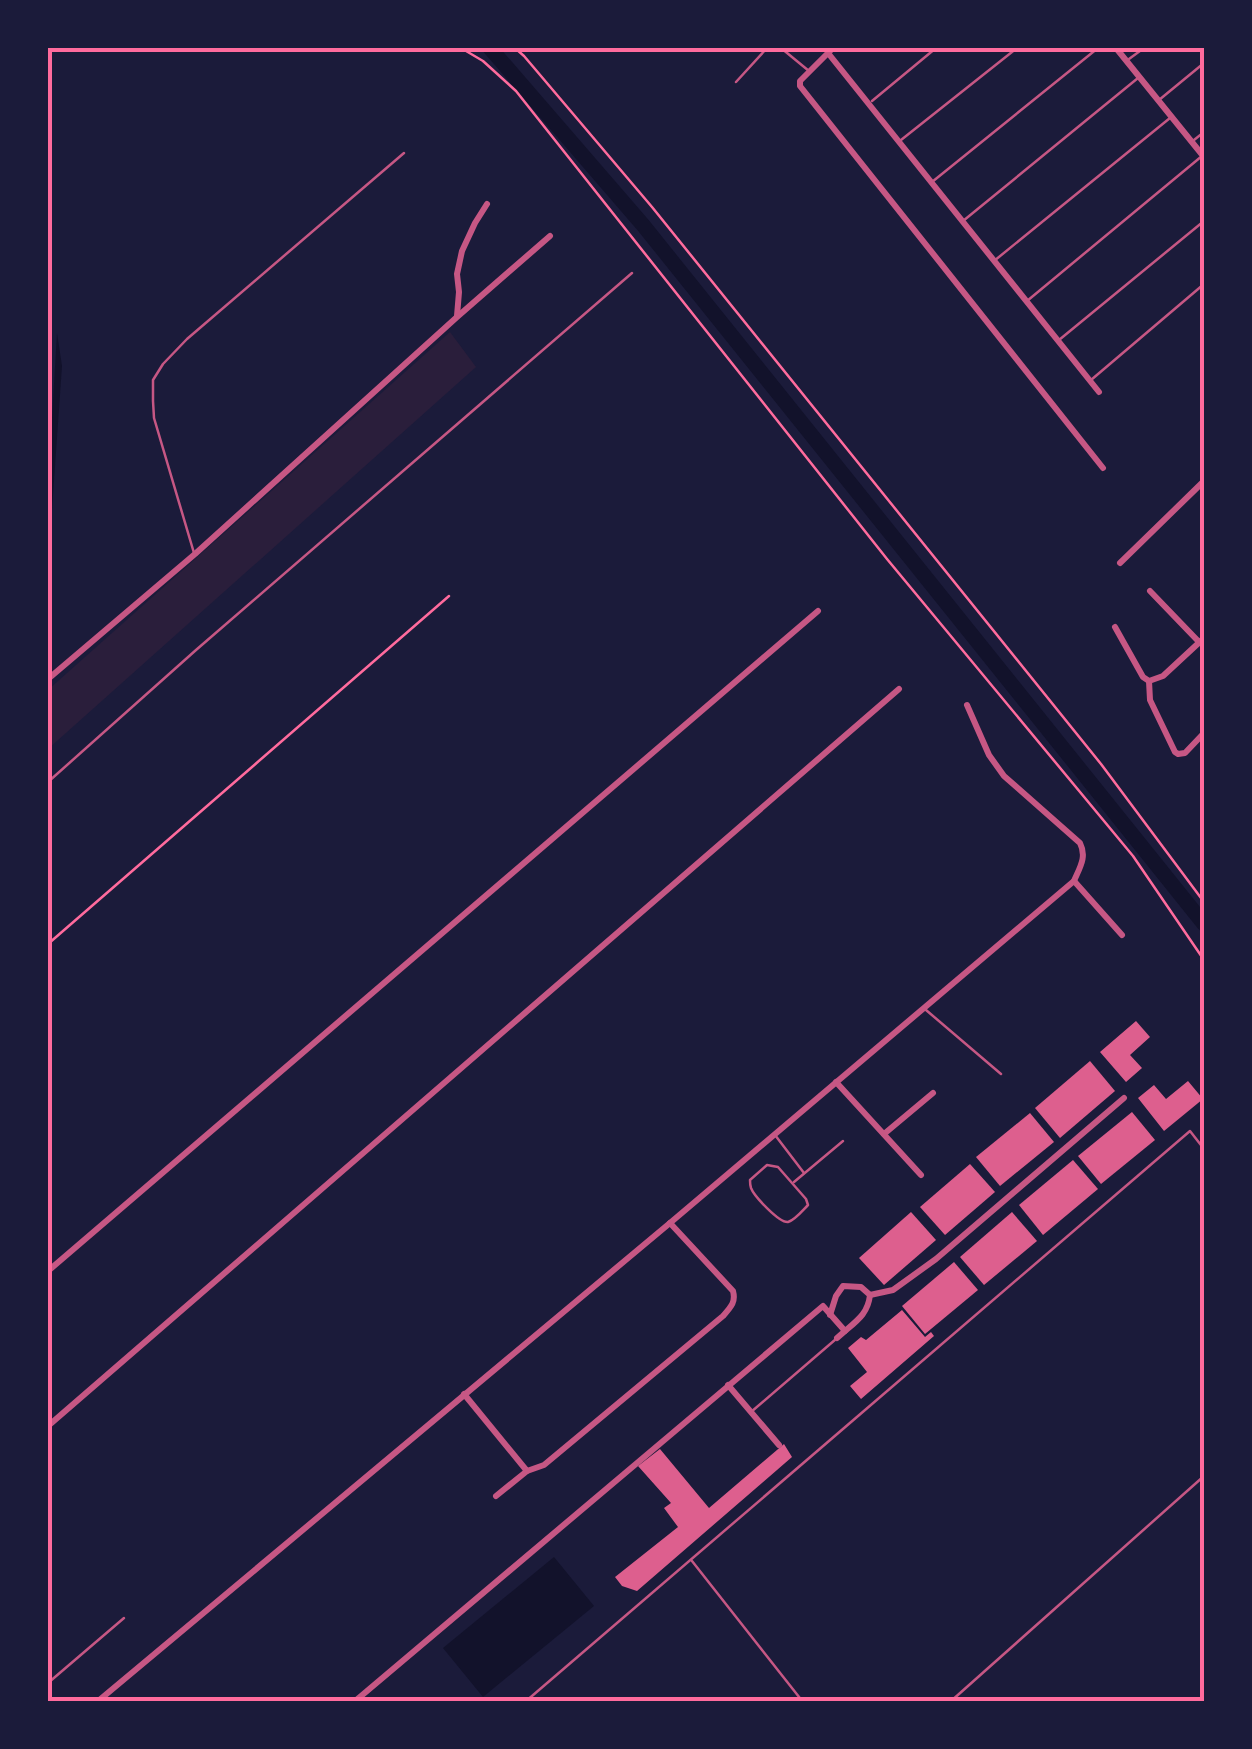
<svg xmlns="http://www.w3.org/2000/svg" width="1252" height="1749" viewBox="0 0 1252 1749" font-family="Arial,sans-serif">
  <rect width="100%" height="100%" fill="#1b1b3a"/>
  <!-- green -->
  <polygon fill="#2a1e3b" points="450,332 476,367 48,749 48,690"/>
  <!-- water -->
  <g fill="#12122b">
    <polygon points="57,333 62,366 48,567 48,486"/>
    <polygon points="554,1557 594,1606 483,1697 443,1648"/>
  </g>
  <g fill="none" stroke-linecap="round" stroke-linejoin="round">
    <!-- canal -->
    <polyline stroke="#12122b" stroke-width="15" points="490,48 643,225 1204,924"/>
  </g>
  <!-- building -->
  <g fill="#dd5f8e">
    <polygon points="1136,1021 1150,1037 1130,1055 1142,1068 1126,1082 1100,1052"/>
    <polygon points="1090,1061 1115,1091 1060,1138 1035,1108"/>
    <polygon points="1188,1081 1203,1099 1164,1131 1138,1098 1154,1085 1166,1099"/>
    <polygon points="1132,1112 1155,1140 1101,1184 1078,1156"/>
    <polygon points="1030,1113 1054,1142 1000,1186 976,1157"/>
    <polygon points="1073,1160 1098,1189 1043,1235 1019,1205"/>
    <polygon points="970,1164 995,1192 945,1235 920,1207"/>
    <polygon points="911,1212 936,1240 884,1285 859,1258"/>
    <polygon points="1012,1212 1037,1241 984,1285 960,1257"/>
    <polygon points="954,1262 978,1290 925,1334 902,1306"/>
    <polygon points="902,1310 925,1337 931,1332 934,1336 861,1399 850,1386 867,1372 848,1348 861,1337 866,1340"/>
    <polygon points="784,1444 792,1457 637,1591 622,1586 615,1577 678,1527 664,1508 671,1503 638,1466 660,1449 709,1508"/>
  </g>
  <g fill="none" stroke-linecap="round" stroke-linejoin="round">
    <!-- path -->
    <g stroke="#ff6b9d" stroke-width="2.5">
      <polyline points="461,48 483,61 516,91 887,559 1133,856 1204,960"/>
      <polyline points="515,48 524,56 652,207 1101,764 1204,902"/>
      <polyline points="48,944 449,596"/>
    </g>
    <!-- service -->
    <g stroke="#c65784" stroke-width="2.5">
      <polyline points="781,48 809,71"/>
      <polyline points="1129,59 1144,48"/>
      <polyline points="736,82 767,48"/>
      <polyline points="1159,100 1204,63"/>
      <polyline points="872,101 936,48"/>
      <polyline points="901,140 1017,48"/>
      <polyline points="1194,140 1204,132"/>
      <polyline points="932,182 1098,48"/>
      <polyline points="963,221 1138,78"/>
      <polyline points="994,261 1170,118"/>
      <polyline points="1027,301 1202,156"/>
      <polyline points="1059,340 1204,221"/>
      <polyline points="1091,380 1204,284"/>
      <polyline points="194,553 154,418 153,401 153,380 163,364 187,339 404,153"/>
      <polyline points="48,782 196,650 632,273"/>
      <polyline points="926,1010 1001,1074"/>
      <polyline points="775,1135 804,1173"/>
      <path d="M 767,1165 L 778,1167 L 806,1199 L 808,1205 C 803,1210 795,1220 788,1222 C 779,1223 754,1196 751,1188 C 750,1185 750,1182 750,1180 Z"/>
      <polyline points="794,1182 843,1141"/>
      <polyline points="751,1412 836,1339"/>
      <polyline points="692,1561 803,1702"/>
      <polyline points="48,1683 124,1618"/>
      <polyline points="525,1702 1190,1131 1204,1149"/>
      <polyline points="950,1702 1204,1476"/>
    </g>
    <!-- minor -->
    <g stroke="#c65784" stroke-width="6">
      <polyline points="833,48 800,81 800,86 1103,468"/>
      <polyline points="1116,48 1204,157"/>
      <polyline points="828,53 1099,392"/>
      <polyline points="457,316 459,292 457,274 462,251 475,223 487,204"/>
      <polyline points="1120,563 1204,481"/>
      <polyline points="1150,591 1200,643"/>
      <polyline points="1115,627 1143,677 1149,681 1163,676 1204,638"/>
      <polyline points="48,679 195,554 457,317 550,236"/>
      <polyline points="1149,681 1150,700 1175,752 1178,754 1185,753 1204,733"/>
      <polyline points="1074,881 1122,935"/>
      <polyline points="836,1082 921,1175"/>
      <polyline points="884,1134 933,1093"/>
      <polyline points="48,1271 818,611"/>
      <polyline points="870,1295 893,1290 936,1259 1124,1098"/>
      <path d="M 830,1315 L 836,1296 L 843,1286 L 861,1287 L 870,1295 C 868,1313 858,1320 845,1331"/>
      <polyline points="728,1385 779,1445"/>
      <path d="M 464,1394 L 527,1471 L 544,1465 L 723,1316 C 731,1307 736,1302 733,1291 L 670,1223"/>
      <polyline points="48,1426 899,689"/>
      <polyline points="496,1496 527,1471"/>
      <path d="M 97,1702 L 670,1223 L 1074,881 C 1080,867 1087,857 1080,843 L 1004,776 L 989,755 L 967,705"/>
      <polyline points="354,1702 823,1306 845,1331 837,1338"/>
    </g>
  </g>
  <!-- border -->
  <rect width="1252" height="1749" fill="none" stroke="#1b1b3a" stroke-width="100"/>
  <rect x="50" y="50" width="1152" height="1649" fill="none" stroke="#ff6b9d" stroke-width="4"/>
</svg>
